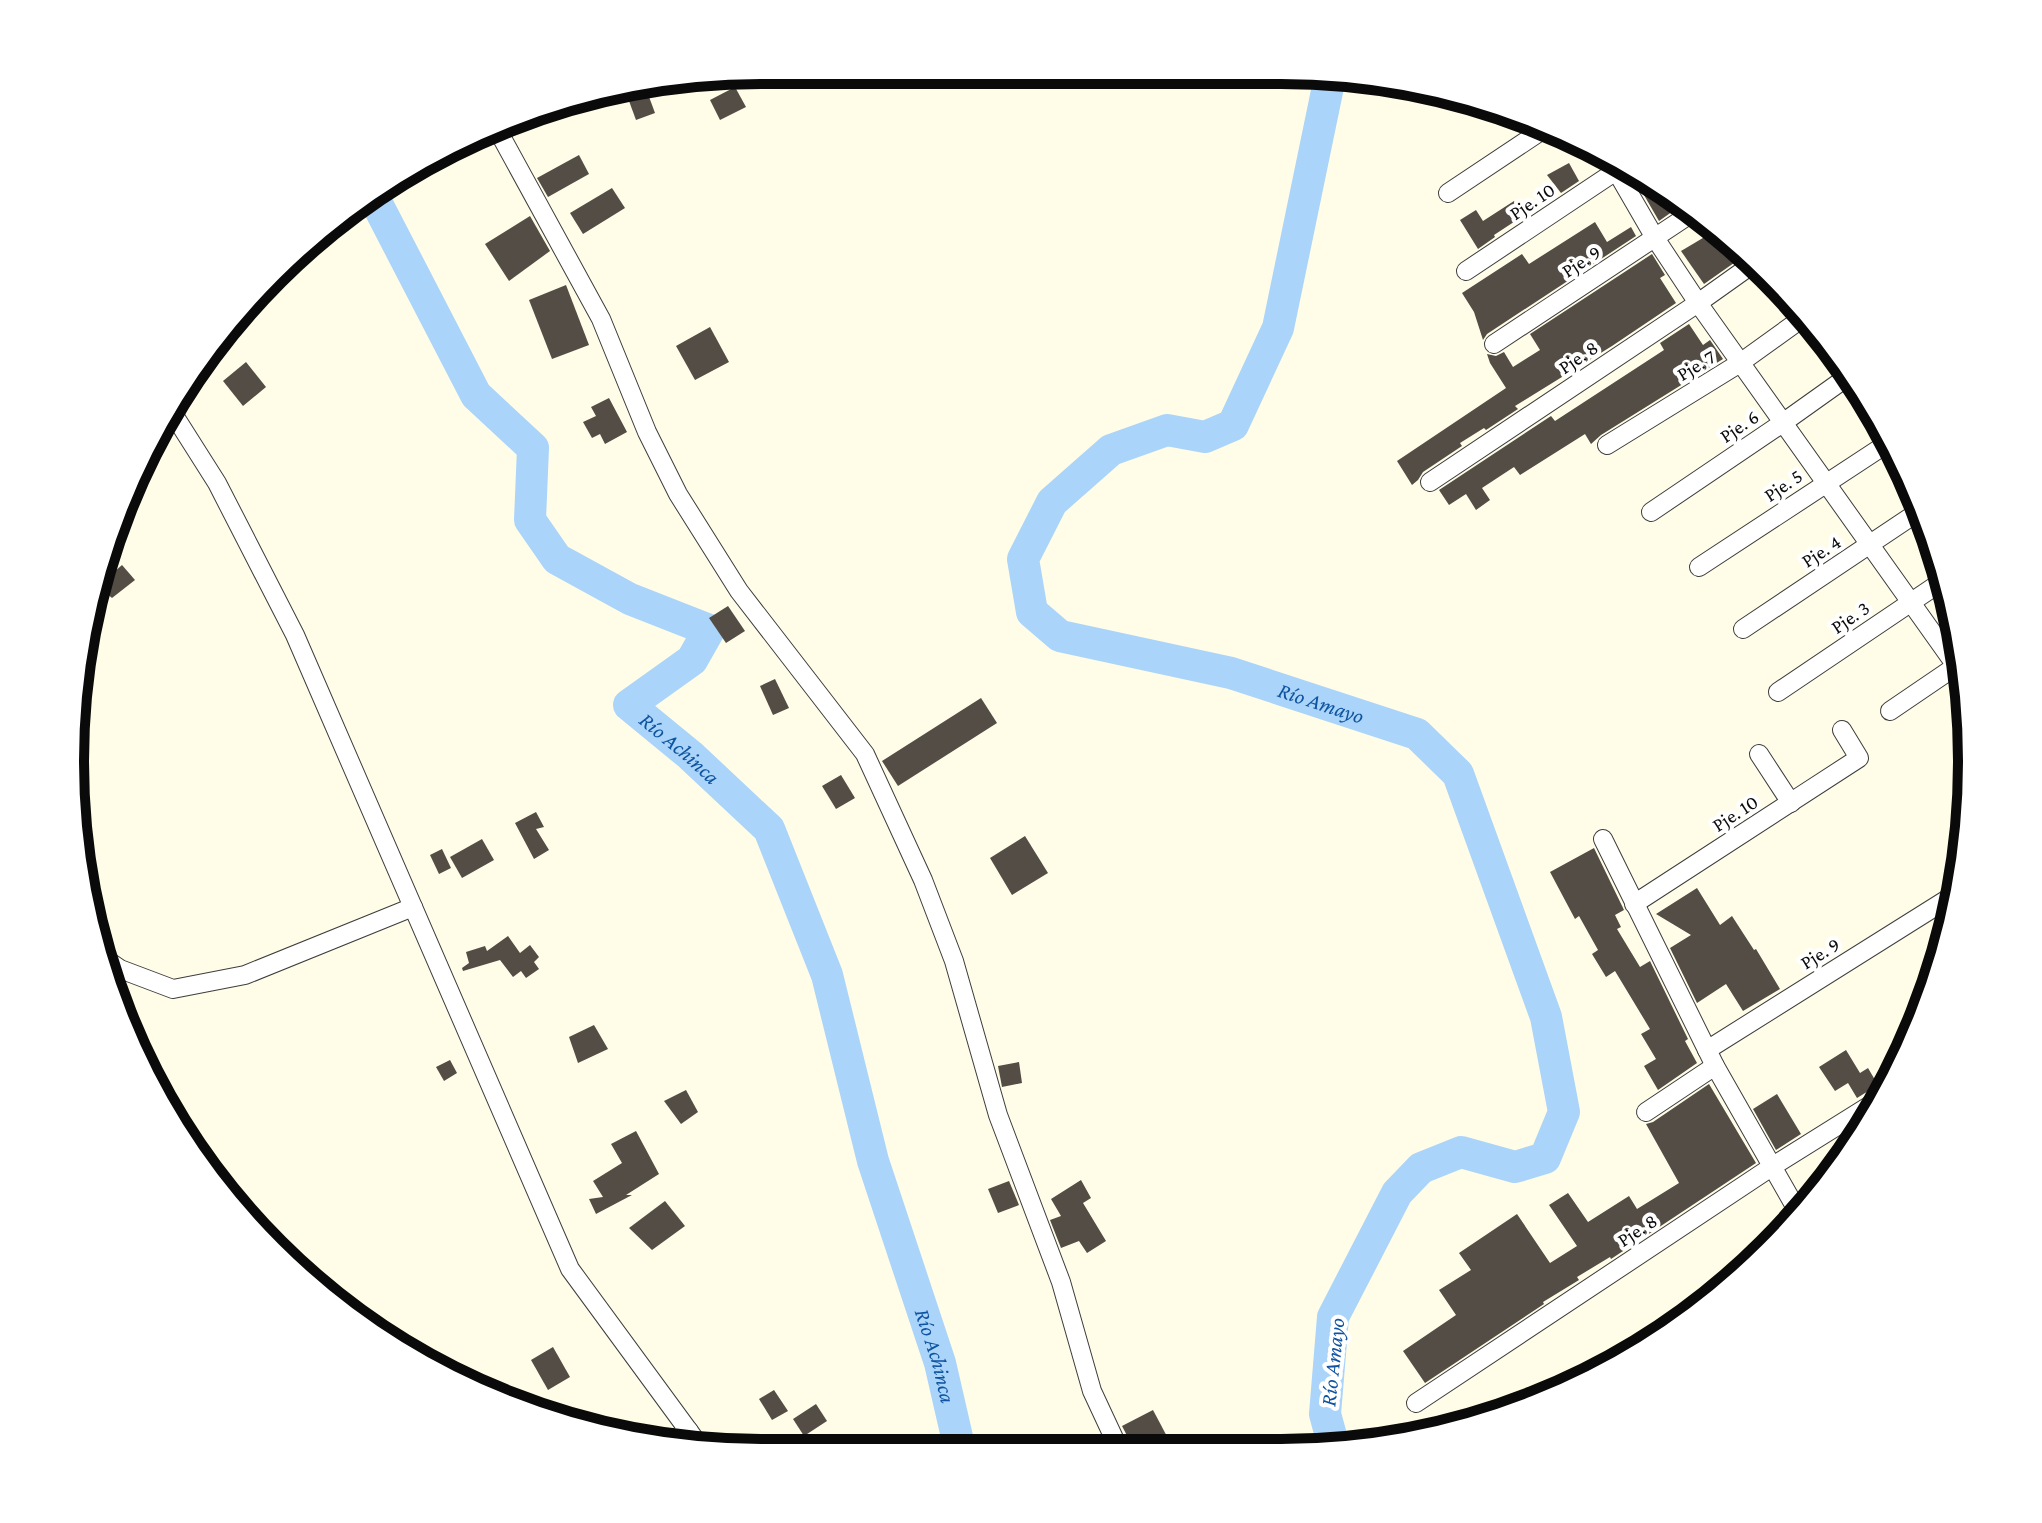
<svg xmlns="http://www.w3.org/2000/svg" width="2042" height="1523" viewBox="0 0 2042 1523" font-family="'Crimson Pro',serif">
  <rect width="100%" height="100%" fill="#fffde8"/>
  <g fill="none" stroke-linecap="round" stroke-linejoin="round">
    <!-- river -->
    <g stroke="#aad4f9" stroke-width="32">
      <path id="s1" d="M 1331,72 L 1278,328 L 1233,425 L 1205,437 L 1167,430 L 1111,450 L 1052,502 L 1023,559 L 1032,612 L 1060,636 L 1231,673 L 1417,734 L 1458,774 L 1546,1017 L 1564,1112 L 1545,1158 L 1515,1167 L 1461,1152 L 1421,1168 L 1397,1193 L 1333,1317 L 1325,1414 L 1334,1447"/>
      <path id="s2" d="M 373,196 L 476,395 L 533,448 L 530,520 L 557,559 L 630,599 L 709,630 L 692,660 L 629,705 L 690,755 L 769,829 L 827,975 L 873,1161 L 940,1363 L 960,1450"/>
    </g>
  </g>
  <!-- building -->
  <g fill="#534d46">
    <polygon points="735,87 746,107 720,120 710,100"/>
    <polygon points="648,94 655,113 636,120 629,101"/>
    <polygon points="579,155 589,174 548,197 537,178"/>
    <polygon points="1569,163 1579,181 1561,193 1547,175"/>
    <polygon points="1637,174 1664,186 1683,204 1659,221 1633,176"/>
    <polygon points="612,188 625,208 583,234 570,213"/>
    <polygon points="1514,201 1523,216 1494,235 1495,237 1478,249 1460,220 1476,210 1483,221"/>
    <polygon points="530,216 550,251 509,281 485,244"/>
    <polygon points="1595,222 1607,242 1631,227 1636,236 1487,334 1483,340 1474,312 1462,293 1522,254 1529,264"/>
    <polygon points="1713,232 1741,258 1704,284 1681,251"/>
    <polygon points="1652,254 1665,275 1660,278 1676,303 1612,346 1515,406 1518,409 1486,430 1484,428 1460,443 1462,446 1423,472 1418,480 1412,485 1397,461 1506,388 1490,363 1487,354 1496,356 1504,352 1513,367 1540,350 1530,334"/>
    <polygon points="566,285 589,345 552,359 529,300"/>
    <polygon points="1689,324 1703,345 1710,340 1723,359 1601,435 1591,444 1585,434 1520,475 1514,467 1482,488 1490,500 1476,510 1466,494 1449,505 1439,490 1551,416 1555,421 1664,350 1660,343"/>
    <polygon points="710,327 729,362 695,380 676,346"/>
    <polygon points="246,362 266,387 243,406 223,381"/>
    <polygon points="609,398 627,432 605,444 600,434 592,438 583,422 596,416 591,407"/>
    <polygon points="122,565 135,580 112,598 98,586"/>
    <polygon points="728,606 745,631 726,643 709,618"/>
    <polygon points="775,679 789,708 773,715 760,686"/>
    <polygon points="981,698 997,723 898,786 882,761"/>
    <polygon points="841,775 855,798 836,809 822,786"/>
    <polygon points="536,812 544,827 536,829 549,850 534,859 515,823"/>
    <polygon points="1025,836 1048,873 1012,895 990,858"/>
    <polygon points="482,839 494,860 462,878 450,857"/>
    <polygon points="1594,848 1624,910 1615,915 1621,927 1617,929 1640,967 1650,961 1688,1039 1685,1041 1697,1063 1658,1090 1644,1066 1656,1059 1641,1034 1650,1029 1615,971 1606,977 1592,954 1598,950 1579,916 1575,919 1550,872"/>
    <polygon points="442,849 451,868 439,874 430,855"/>
    <polygon points="1697,888 1720,925 1732,916 1754,950 1756,949 1780,989 1743,1011 1726,984 1697,1003 1670,948 1691,935 1656,914"/>
    <polygon points="508,936 520,953 530,945 539,957 534,962 539,969 526,978 521,971 513,977 500,960 463,971 462,968 469,963 466,952 485,946 487,951"/>
    <polygon points="594,1025 608,1049 578,1063 569,1037"/>
    <polygon points="1846,1050 1860,1073 1868,1068 1878,1085 1857,1098 1848,1083 1835,1091 1819,1067"/>
    <polygon points="450,1060 457,1073 444,1081 436,1067"/>
    <polygon points="1019,1062 1022,1083 1002,1087 998,1066"/>
    <polygon points="1709,1084 1756,1163 1611,1259 1610,1257 1577,1277 1579,1280 1543,1302 1544,1304 1425,1383 1403,1351 1456,1315 1439,1290 1471,1270 1459,1253 1517,1214 1550,1263 1577,1246 1549,1205 1568,1193 1588,1222 1629,1196 1637,1209 1679,1183 1646,1124 1653,1122"/>
    <polygon points="686,1090 698,1112 681,1124 664,1101"/>
    <polygon points="1777,1094 1801,1134 1776,1150 1753,1109"/>
    <polygon points="636,1131 659,1174 626,1195 632,1195 596,1214 589,1199 603,1197 593,1181 622,1163 611,1144"/>
    <polygon points="1081,1180 1091,1198 1083,1203 1106,1241 1087,1253 1079,1241 1061,1248 1050,1220 1061,1216 1051,1199"/>
    <polygon points="1009,1181 1019,1205 998,1213 988,1189"/>
    <polygon points="665,1201 685,1226 652,1250 629,1228"/>
    <polygon points="553,1347 570,1377 548,1390 531,1360"/>
    <polygon points="774,1390 788,1411 772,1420 759,1399"/>
    <polygon points="816,1404 827,1421 804,1436 793,1419"/>
    <polygon points="1153,1410 1171,1444 1163,1448 1134,1449 1122,1426"/>
  </g>
  <g fill="none" stroke-linecap="round" stroke-linejoin="round">
    <!-- minor casing -->
    <g stroke="#3d3d3d" stroke-width="20">
      <g id="minor">
        <polyline points="497,129 601,319 647,432 678,494 739,591 865,754 923,880 954,961 998,1115 1061,1282 1092,1391 1119,1449"/>
        <polyline points="1611,162 1655,238 1698,303 1964,677"/>
        <polyline points="1448,193 1541,131"/>
        <polyline points="1466,271 1622,167"/>
        <polyline points="1494,344 1692,213"/>
        <polyline points="172,412 217,483 295,635 570,1269 702,1449"/>
        <polyline points="1607,445 1740,363 1804,317"/>
        <polyline points="1430,482 1698,303 1750,266"/>
        <polyline points="1651,512 1784,422 1850,375"/>
        <polyline points="1699,567 1891,441"/>
        <polyline points="1743,629 1921,510"/>
        <polyline points="1778,692 1947,578"/>
        <polyline points="1890,711 1962,662"/>
        <polyline points="1759,754 1791,803"/>
        <polyline points="1603,839 1715,1066 1801,1217"/>
        <polyline points="1634,904 1859,758 1842,730"/>
        <polyline points="101,956 120,969 173,989 245,975 413,907"/>
        <polyline points="1707,1050 1957,893"/>
        <polyline points="1646,1112 1715,1066"/>
        <polyline points="1416,1403 1773,1166 1885,1096"/>
        <polyline points="669,1442 689,1431"/>
      </g>
    </g>
    <!-- minor -->
    <use href="#minor" stroke="#fff" stroke-width="18"/>
  </g>
  <g text-anchor="middle" stroke-width="8" stroke-linejoin="round" paint-order="stroke">
    <!-- street labels -->
    <g font-size="20" fill="#0a0a0a" stroke="#fff">
      <text transform="translate(1532 201) rotate(-34)" y="7">Pje. 10</text>
      <text transform="translate(1581 261) rotate(-33)" y="7">Pje. 9</text>
      <text transform="translate(1578 357) rotate(-34)" y="7">Pje. 8</text>
      <text transform="translate(1696 365) rotate(-31)" y="7">Pje. 7</text>
      <text transform="translate(1739 426) rotate(-34)" y="7">Pje. 6</text>
      <text transform="translate(1783 485) rotate(-34)" y="7">Pje. 5</text>
      <text transform="translate(1821 551) rotate(-33)" y="7">Pje. 4</text>
      <text transform="translate(1850 617) rotate(-34)" y="7">Pje. 3</text>
      <text transform="translate(1735 813) rotate(-33)" y="7">Pje. 10</text>
      <text transform="translate(1820 953) rotate(-32)" y="7">Pje. 9</text>
      <text transform="translate(1637 1230) rotate(-33)" y="7">Pje. 8</text>
    </g>
    <!-- water labels -->
    <g font-size="22" font-style="italic" fill="#0f54a0" stroke="#fff">
      <text dy="8" stroke="none"><textPath href="#s1" startOffset="1000">Río Amayo</textPath></text>
      <text dy="8" stroke="none"><textPath href="#s2" startOffset="768">Río Achinca</textPath></text>
      <text dy="8" stroke="none"><textPath href="#s2" startOffset="1442">Río Achinca</textPath></text>
      <text transform="translate(1332 1362) rotate(-84)" y="8">Río Amayo</text>
    </g>
  </g>
  <!-- crop -->
  <path d="M0 0H2042V1523H0ZM761 84H1281A677 677 0 0 1 1958 761V762A677 677 0 0 1 1281 1439H761A677 677 0 0 1 84 762V761A677 677 0 0 1 761 84Z" fill="#fff" fill-rule="evenodd"/>
  <path fill="none" stroke="#0a0a0a" stroke-width="10" d="M761 84H1281A677 677 0 0 1 1958 761V762A677 677 0 0 1 1281 1439H761A677 677 0 0 1 84 762V761A677 677 0 0 1 761 84Z"/>
</svg>
